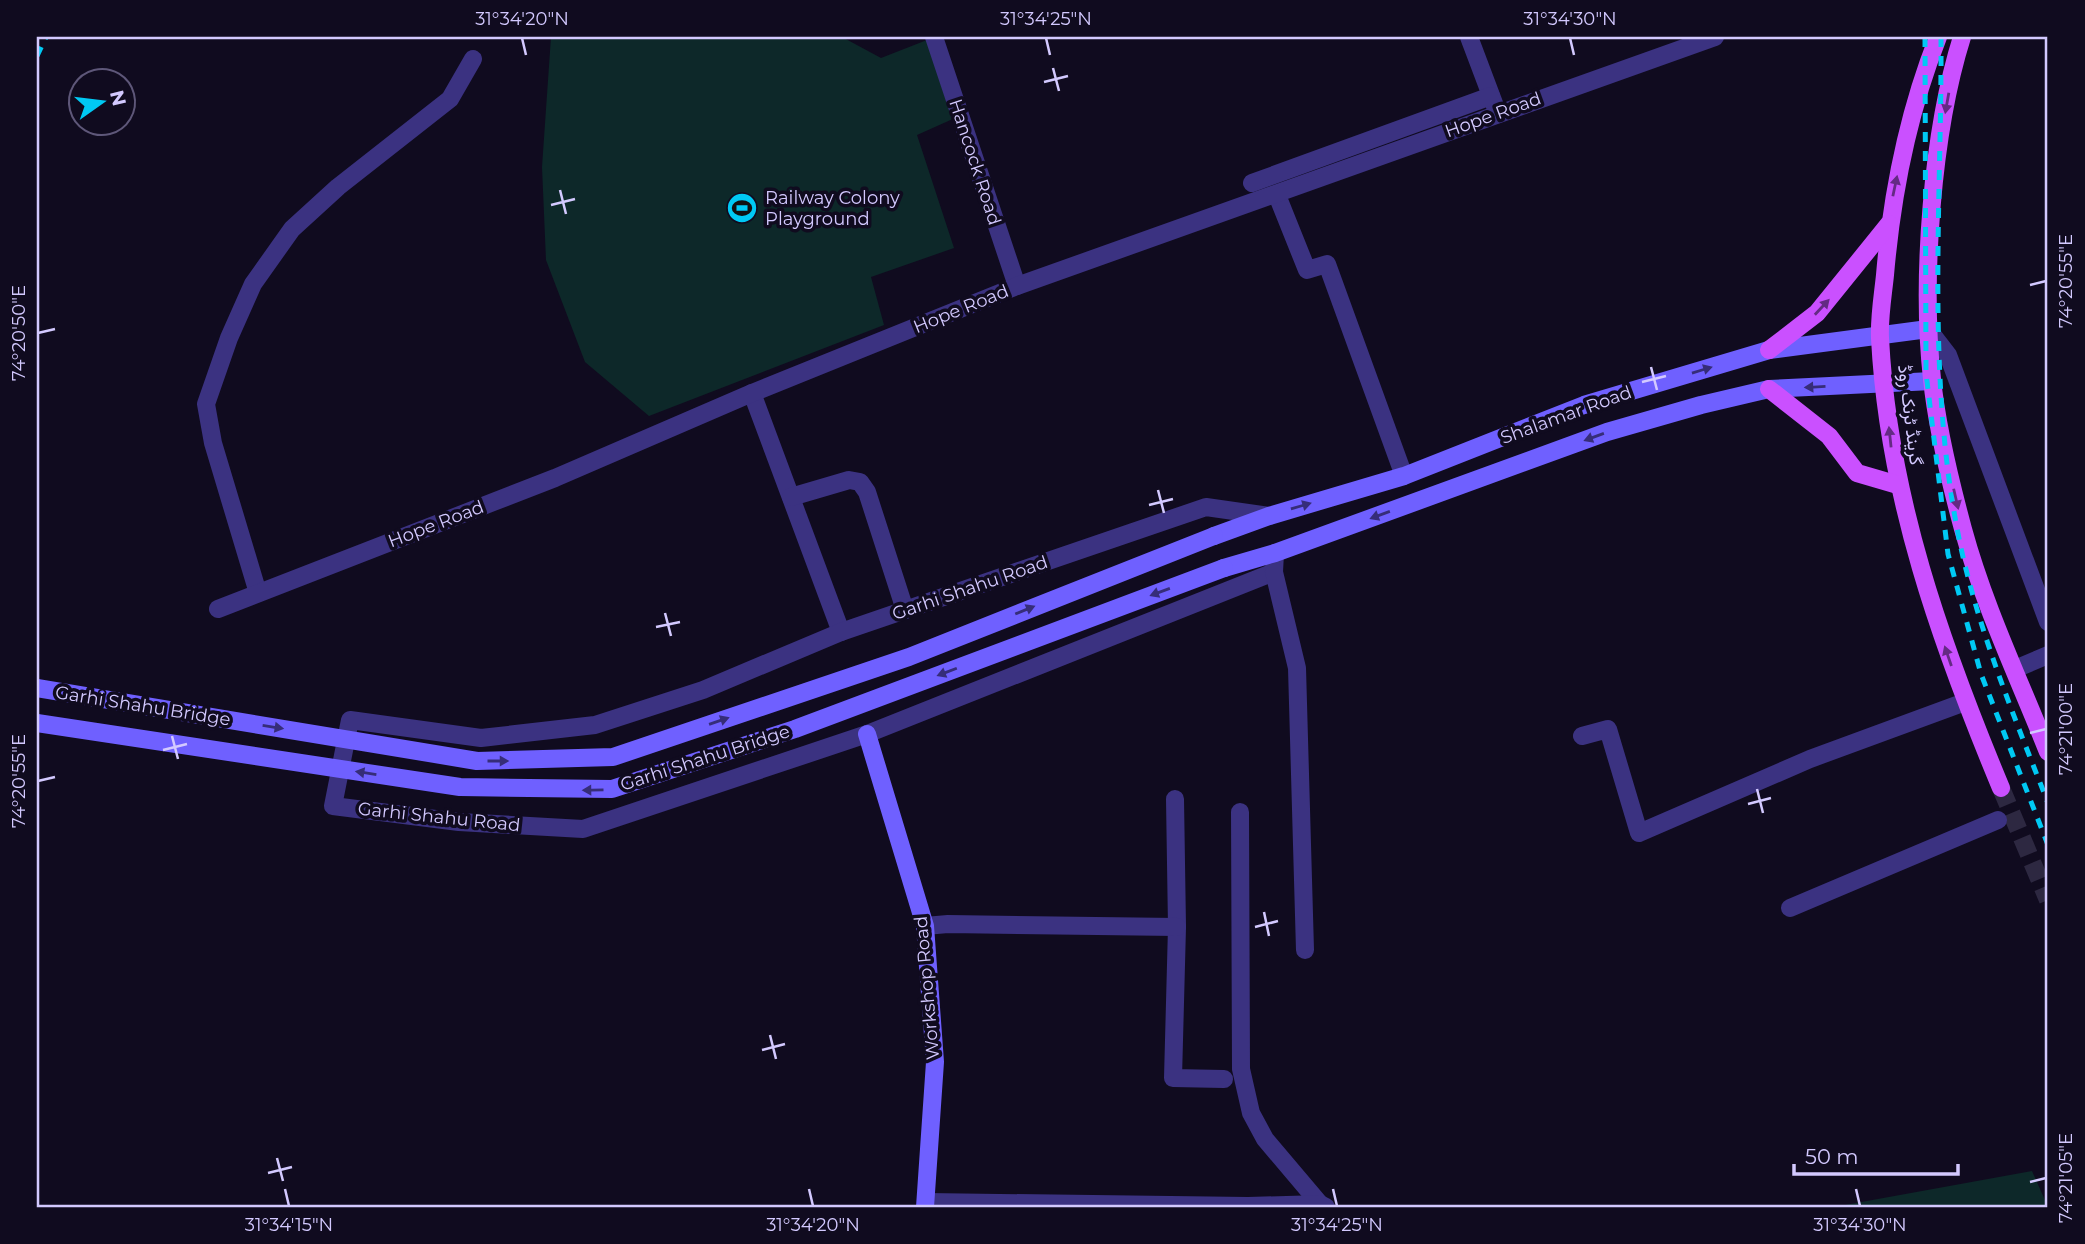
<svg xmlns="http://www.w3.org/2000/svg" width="2085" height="1244" viewBox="0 0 2085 1244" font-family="Montserrat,Vazirmatn,sans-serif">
  <rect width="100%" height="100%" fill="#100b1f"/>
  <!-- green -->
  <g fill="#0d2829">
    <polygon points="551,37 842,37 881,58 927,40 955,118 917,135 954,248 871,277 884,325 649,416 585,362 546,260 542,167"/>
    <polygon points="2032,1171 2048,1207 1834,1207"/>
  </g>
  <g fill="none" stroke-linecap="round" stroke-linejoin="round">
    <!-- primary-tunnel -->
    <polyline stroke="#2d2841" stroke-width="18" stroke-dasharray="18 9" stroke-linecap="butt" points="2001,788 2048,900"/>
    <!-- minor -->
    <g stroke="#3b3281" stroke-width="18">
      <polyline points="934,37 1017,286"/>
      <polyline points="1469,37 1495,106"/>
      <polyline points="1252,183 1491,96"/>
      <polyline points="1277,195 1307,270 1327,264 1404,476"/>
      <polyline points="1928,329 1948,355 2048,622"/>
      <polyline points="752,393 841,632"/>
      <polyline points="791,497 849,480 860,482 867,492 905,610"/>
      <polyline points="1269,516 1206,507 841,632 703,690 595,725 481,738 350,720 333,806 459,822 583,829 867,734 1274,572 1275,553"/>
      <polyline points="1274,572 1297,668 1305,950"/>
      <polyline points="258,593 213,443 206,404 229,338 253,284 292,229 338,187 450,99 473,59"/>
      <polyline points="218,609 555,478 752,393 1017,286 1715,37"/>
      <polyline points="2015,669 2048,655"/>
      <polyline points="1582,736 1608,729 1639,833 1810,759 1965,702"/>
      <polyline points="1175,799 1177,927 1173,1078 1224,1079"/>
      <polyline points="1240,812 1241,1069 1251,1113 1265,1139 1320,1204"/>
      <polyline points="1790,908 1998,820"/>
      <polyline points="925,926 948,924 1177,927"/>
      <polyline points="926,1202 1248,1206 1320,1204 1326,1207"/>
    </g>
    <!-- secondary -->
    <g stroke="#6f60ff" stroke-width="18">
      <polyline points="1214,536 1269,516 1404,476 1584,405 1769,350 1928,329"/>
      <polyline points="1224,568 1275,553 1607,432 1701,405 1769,389 1932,381"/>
      <polyline points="867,734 925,926 935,1062 925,1207"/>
    </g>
    <!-- primary -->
    <g stroke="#ca50ff" stroke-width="18">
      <path d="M 1938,37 C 1908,113 1892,193 1885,275 C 1883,295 1879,317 1880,338 C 1888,496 1941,644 2001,788"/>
      <path d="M 1962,37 C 1932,132 1921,279 1932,379 C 1937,429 1950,481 1963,529 C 1984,606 2019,679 2048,752"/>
      <polyline points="1769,350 1817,313 1889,224"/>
      <polyline points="1769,389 1829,436 1857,473 1898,485"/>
    </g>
    <!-- rail -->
    <g stroke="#00c9f4" stroke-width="5" stroke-dasharray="10 9" stroke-linecap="butt">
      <polyline points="1925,37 1926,373 1948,554 1981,674 2048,845"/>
      <path d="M 1941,37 C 1942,206 1925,381 1961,548 C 1980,635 2016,721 2048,803"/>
      <polyline points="37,56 46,37"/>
    </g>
    <!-- secondary-bridge -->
    <g stroke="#6f60ff" stroke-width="18">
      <polyline points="37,688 477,761 613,757 909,657 1214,536"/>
      <polyline points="37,723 460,787 612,789 795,729 1224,568"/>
    </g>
  </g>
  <!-- one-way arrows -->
  <defs><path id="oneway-solid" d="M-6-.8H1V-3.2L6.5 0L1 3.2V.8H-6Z" transform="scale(1.75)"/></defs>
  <g fill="#642a84">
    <use href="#oneway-solid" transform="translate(1947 103) rotate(100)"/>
    <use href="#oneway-solid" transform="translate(1895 186) rotate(-78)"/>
    <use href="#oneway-solid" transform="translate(1822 307) rotate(-47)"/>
    <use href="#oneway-solid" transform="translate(1890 437) rotate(-96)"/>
    <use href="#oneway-solid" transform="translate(1956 499) rotate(77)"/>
    <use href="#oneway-solid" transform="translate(1948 656) rotate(-109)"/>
  </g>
  <g fill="#362d79">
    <use href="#oneway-solid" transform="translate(1702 370) rotate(-17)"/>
    <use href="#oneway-solid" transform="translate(1815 387) rotate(177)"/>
    <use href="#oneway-solid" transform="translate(1594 437) rotate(160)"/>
    <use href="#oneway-solid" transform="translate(1301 506) rotate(-16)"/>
    <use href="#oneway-solid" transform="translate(1380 515) rotate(160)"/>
    <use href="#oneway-solid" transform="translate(1160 592) rotate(160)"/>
    <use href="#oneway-solid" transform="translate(1025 610) rotate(-22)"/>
    <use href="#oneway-solid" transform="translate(947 672) rotate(159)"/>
    <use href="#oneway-solid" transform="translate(719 721) rotate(-19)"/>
    <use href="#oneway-solid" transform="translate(273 727) rotate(9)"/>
    <use href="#oneway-solid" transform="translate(498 761)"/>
    <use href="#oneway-solid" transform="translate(366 773) rotate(-171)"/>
    <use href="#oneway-solid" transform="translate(593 790) rotate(179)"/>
  </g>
  <!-- ticks -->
  <path fill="none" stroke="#d3c9ff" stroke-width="2.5" d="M 522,38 L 526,55M 1046,38 L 1050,55M 1570,38 L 1574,55M 1053,68 L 1059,91M 1044,82 L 1068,76M 560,190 L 566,214M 551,205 L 575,199M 2030,285 L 2046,281M 38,333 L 55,329M 1651,367 L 1657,390M 1642,382 L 1666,376M 1158,490 L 1164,513M 1149,505 L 1173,499M 665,613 L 671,636M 656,627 L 680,622M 2030,733 L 2046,729M 172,736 L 178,759M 163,750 L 187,744M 38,781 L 55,777M 1757,789 L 1763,813M 1748,804 L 1771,798M 1264,912 L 1269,936M 1255,927 L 1278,921M 770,1035 L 776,1059M 762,1050 L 785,1044M 277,1158 L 283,1181M 268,1173 L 292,1167M 2030,1182 L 2046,1178M 285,1189 L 289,1206M 809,1189 L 813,1206M 1333,1189 L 1337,1206M 1856,1189 L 1860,1206"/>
  <!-- icons -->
  <defs>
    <g id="stadium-disc" transform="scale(1.575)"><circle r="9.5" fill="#00c9f4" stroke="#100b1f"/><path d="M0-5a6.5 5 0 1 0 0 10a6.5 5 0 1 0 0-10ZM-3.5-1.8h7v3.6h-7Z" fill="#111"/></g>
  </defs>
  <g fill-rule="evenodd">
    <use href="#stadium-disc" x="742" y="208"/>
  </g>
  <g text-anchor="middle" stroke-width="7" stroke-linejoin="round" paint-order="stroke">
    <!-- street labels -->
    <g font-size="18" fill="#d3c9ff" stroke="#100b1f">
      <text transform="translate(1493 115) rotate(-20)" y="6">Hope Road</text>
      <text transform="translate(975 162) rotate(72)" y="6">Hancock Road</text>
      <text transform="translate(961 309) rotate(-22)" y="6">Hope Road</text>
      <text transform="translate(1566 415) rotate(-20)" y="6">Shalamar Road</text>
      <text transform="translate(1910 415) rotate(83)" y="6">گرینڈ ٹرنک روڈ</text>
      <text transform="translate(436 524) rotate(-21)" y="6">Hope Road</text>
      <text transform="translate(970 588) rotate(-19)" y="6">Garhi Shahu Road</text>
      <text transform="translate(143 706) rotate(9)" y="6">Garhi Shahu Bridge</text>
      <text transform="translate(705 758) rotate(-18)" y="6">Garhi Shahu Bridge</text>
      <text transform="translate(439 817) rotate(6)" y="6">Garhi Shahu Road</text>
      <text transform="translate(927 988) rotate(-95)" y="6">Workshop Road</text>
    </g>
    <!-- poi labels -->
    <g font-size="18" fill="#d3c9ff" stroke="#100b1f" text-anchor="start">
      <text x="765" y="204">Railway Colony<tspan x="765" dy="21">Playground</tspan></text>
    </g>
  </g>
  <!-- border -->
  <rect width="2085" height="1244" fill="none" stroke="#100b1f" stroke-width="77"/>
  <!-- north arrow -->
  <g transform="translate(102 102) rotate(76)"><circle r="33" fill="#100b1f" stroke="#5e5779" stroke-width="2"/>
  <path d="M0-5L12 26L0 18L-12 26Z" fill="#00c9f4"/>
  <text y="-10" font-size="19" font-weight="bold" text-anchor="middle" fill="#d3c9ff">N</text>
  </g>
  <!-- scale -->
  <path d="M1794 1164v10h164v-10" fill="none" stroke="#d3c9ff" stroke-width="3.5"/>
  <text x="1805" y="1164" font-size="21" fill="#d3c9ff" stroke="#100b1f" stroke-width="5" paint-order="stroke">50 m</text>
  <rect x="38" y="38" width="2008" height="1168" fill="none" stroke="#d3c9ff" stroke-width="2.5"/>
  <g font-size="18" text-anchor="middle" fill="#d3c9ff">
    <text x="522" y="25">31°34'20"N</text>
    <text x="1046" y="25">31°34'25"N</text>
    <text x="1570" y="25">31°34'30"N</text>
    <text transform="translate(2066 281) rotate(-90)" y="6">74°20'55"E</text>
    <text transform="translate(19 333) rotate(-90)" y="6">74°20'50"E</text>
    <text transform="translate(2066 729) rotate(-90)" y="6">74°21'00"E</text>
    <text transform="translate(19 781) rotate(-90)" y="6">74°20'55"E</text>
    <text transform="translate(2066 1178) rotate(-90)" y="6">74°21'05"E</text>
    <text x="289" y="1231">31°34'15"N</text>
    <text x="813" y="1231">31°34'20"N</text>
    <text x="1337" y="1231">31°34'25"N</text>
    <text x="1860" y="1231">31°34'30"N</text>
  </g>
</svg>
